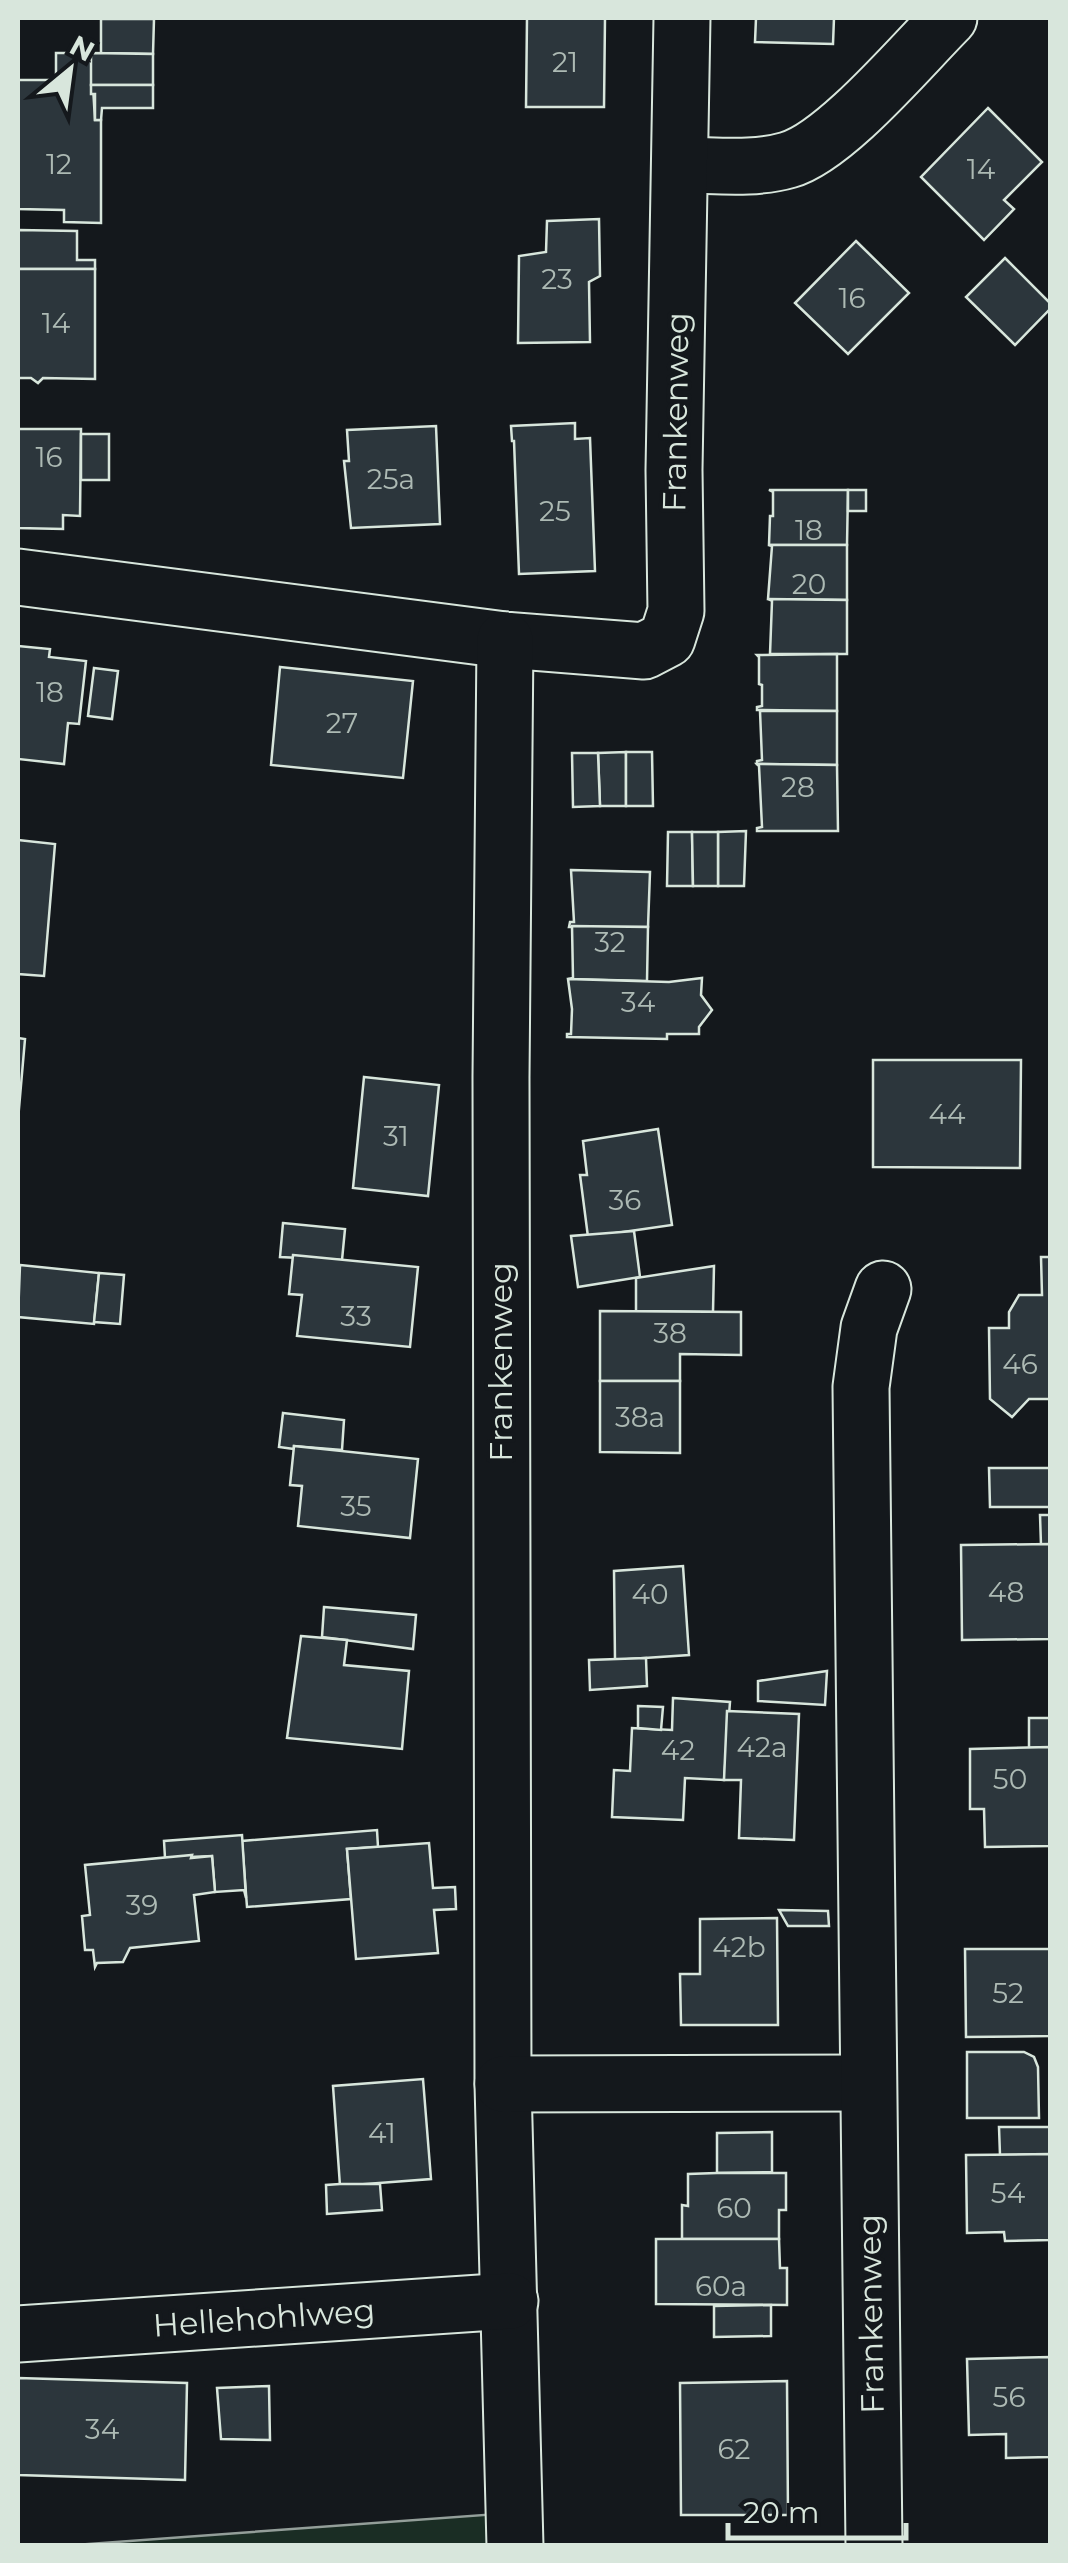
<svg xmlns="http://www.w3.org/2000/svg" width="1068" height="2563" viewBox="0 0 1068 2563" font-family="Montserrat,sans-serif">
  <rect width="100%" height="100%" fill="#14181c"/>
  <!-- green -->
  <polygon fill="#1a2d24" stroke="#939e99" stroke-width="2.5" points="497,2514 498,2545 75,2545"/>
  <!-- building -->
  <g fill="#2c363c" stroke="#d8e6dc" stroke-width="2.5">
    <polygon points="527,18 605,18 604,107 526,107"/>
    <polygon points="756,18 834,18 833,44 755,42"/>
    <polygon points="101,19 154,19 153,54 101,53"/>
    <polygon points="56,53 91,53 95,120 101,120 101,223 64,222 64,210 18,209 18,80 56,80"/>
    <polygon points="91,53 153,54 153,85 91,85"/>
    <polygon points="91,85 153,85 153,108 102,108 101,120 95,120 95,94 91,94"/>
    <polygon points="988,108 1042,162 1004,200 1014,209 984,240 921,177"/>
    <polygon points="599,219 600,276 589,282 590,342 518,343 519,256 546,252 547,221"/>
    <polygon points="18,230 77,231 77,260 95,260 95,269 18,269"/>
    <polygon points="856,241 909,293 848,354 795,303"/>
    <polygon points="1005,258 1050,303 1050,309 1015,345 966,297"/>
    <polygon points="18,269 95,269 95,379 43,378 38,383 31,378 18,378"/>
    <polygon points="575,423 575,439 590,438 595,571 519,574 514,441 512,441 511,426"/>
    <polygon points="436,426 440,524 351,528 344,461 349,461 347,430"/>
    <polygon points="18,429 81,429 80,516 63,515 63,529 18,528"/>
    <rect x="81" y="434" width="28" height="46"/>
    <polygon points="769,490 848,490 847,545 769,545 770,516 773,516 773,492"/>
    <rect x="848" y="490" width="18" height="21"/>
    <polygon points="769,545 847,545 847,600 768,599 772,546"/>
    <polygon points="768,599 847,600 847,654 770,654 772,601"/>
    <polygon points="18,646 50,649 49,657 86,661 79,724 68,723 64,764 18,759"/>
    <polygon points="837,654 837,711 757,710 757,707 762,706 762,685 759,684 759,657 757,655"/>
    <polygon points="280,667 413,681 403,778 271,765"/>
    <polygon points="94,668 118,671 112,719 88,716"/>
    <polygon points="760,711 837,711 837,765 757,764 757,761 762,760"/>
    <polygon points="626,752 626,806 600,806 598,753"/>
    <polygon points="626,752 652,752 653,806 626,806"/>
    <polygon points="572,753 598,753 600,806 573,807"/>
    <polygon points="757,764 837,765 838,831 757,831 757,828 762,827 759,766"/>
    <polygon points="746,831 744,886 718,886 718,832"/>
    <polygon points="668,832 692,832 693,886 667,886"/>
    <polygon points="692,832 718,832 718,886 693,886"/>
    <polygon points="18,840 55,844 44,976 18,974"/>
    <polygon points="571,870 650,872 648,927 569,927 570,922 574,922"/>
    <polygon points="572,926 648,927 647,981 568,979 573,978"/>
    <polygon points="702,978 701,995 712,1010 699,1027 699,1034 667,1034 667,1039 567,1037 567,1034 571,1034 572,1009 568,979 669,982"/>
    <polygon points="18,1038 25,1039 18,1120"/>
    <polygon points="873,1060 1021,1060 1020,1168 873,1167"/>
    <polygon points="364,1077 439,1085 428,1196 353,1188"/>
    <polygon points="658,1129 672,1225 588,1237 580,1175 587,1175 583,1141"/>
    <polygon points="283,1223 345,1229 342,1260 280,1257"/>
    <polygon points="634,1231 640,1277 578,1287 571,1236"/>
    <polygon points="293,1255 418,1267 410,1347 297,1336 302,1295 289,1294"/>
    <polygon points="1041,1257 1050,1257 1050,1399 1029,1399 1012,1417 990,1399 989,1328 1009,1328 1009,1312 1019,1295 1042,1295"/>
    <polygon points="20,1265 99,1273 94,1324 18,1317"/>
    <polygon points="714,1266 713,1312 636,1311 636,1278"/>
    <polygon points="99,1273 124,1275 120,1324 94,1322"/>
    <polygon points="600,1311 741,1312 741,1355 680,1354 680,1381 600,1381"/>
    <polygon points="600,1381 680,1381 680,1453 600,1452"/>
    <polygon points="283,1413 344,1420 342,1450 294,1446 294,1449 279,1447"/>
    <polygon points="294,1446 418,1459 410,1538 298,1526 302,1486 290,1485"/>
    <polygon points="989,1468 1050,1468 1050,1507 990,1507"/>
    <polygon points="1040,1515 1050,1515 1050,1544 1041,1545"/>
    <polygon points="1050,1544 1050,1639 962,1640 961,1545"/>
    <polygon points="683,1566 689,1655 615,1660 614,1571"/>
    <polygon points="324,1607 416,1615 413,1649 322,1637"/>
    <polygon points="301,1636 347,1640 344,1665 409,1671 402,1749 287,1738"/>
    <polygon points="646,1658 647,1686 590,1690 589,1660"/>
    <polygon points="827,1671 825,1705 758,1701 758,1681"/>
    <polygon points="673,1698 730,1702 724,1780 685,1778 683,1820 612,1817 614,1770 630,1771 632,1728 672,1730"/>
    <polygon points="638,1706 663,1707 661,1730 638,1728"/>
    <polygon points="727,1711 799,1714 794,1840 739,1838 741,1780 724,1780"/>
    <polygon points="1029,1718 1050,1718 1050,1747 1029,1748"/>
    <polygon points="1050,1747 1050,1846 985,1847 984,1809 970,1809 970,1749"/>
    <polygon points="377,1830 378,1847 347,1849 351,1899 247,1907 242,1841"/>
    <polygon points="242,1835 246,1898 244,1890 215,1892 212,1856 165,1858 164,1841"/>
    <polygon points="429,1843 433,1888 455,1887 456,1909 434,1910 438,1953 356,1959 347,1849"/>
    <polygon points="192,1855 191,1858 212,1856 215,1892 194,1895 199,1941 130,1948 123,1962 97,1963 95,1967 93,1950 85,1950 82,1916 90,1915 85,1865"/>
    <polygon points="779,1910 828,1911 829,1926 788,1926"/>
    <polygon points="777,1918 778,2025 681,2025 680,1974 700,1974 700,1919"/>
    <polygon points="965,1949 1050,1949 1050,2036 966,2037"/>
    <polygon points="967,2052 1024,2052 1034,2057 1038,2067 1039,2118 967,2118"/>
    <polygon points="423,2079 431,2179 340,2186 333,2086"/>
    <polygon points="999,2127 1050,2127 1050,2154 1000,2155"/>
    <polygon points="772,2132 772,2172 717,2173 717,2133"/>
    <polygon points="1050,2154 1050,2240 1005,2241 1004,2232 967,2233 966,2155"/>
    <polygon points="717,2173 786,2173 786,2210 779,2210 779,2239 682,2239 682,2205 688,2206 688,2174"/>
    <polygon points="340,2184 380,2184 382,2210 327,2214 326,2185"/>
    <polygon points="656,2239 779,2239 780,2268 787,2268 787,2305 656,2304"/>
    <polygon points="771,2305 771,2336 714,2337 714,2306"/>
    <polygon points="1050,2357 1050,2457 1006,2458 1006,2434 969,2435 967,2359"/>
    <polygon points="18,2378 187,2383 185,2480 18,2475"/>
    <polygon points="787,2381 788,2515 681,2515 680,2383"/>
    <polygon points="269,2386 270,2440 221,2439 217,2388"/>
  </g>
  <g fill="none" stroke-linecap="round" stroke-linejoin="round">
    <!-- minor casing -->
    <g stroke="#d8e6dc" stroke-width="59">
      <g id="minor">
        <path d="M 680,165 C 715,165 754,170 788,160 C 835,147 912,55 949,18"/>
        <polyline points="18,577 505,640 644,651 667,639 676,611 674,470 682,18"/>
        <polyline points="505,640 501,1077 503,2084 515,2546"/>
        <polyline points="503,2084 867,2083"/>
        <polyline points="18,2334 510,2301"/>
        <polyline points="874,2546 861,1387 869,1328 883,1289"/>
      </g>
    </g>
    <!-- minor -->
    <use href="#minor" stroke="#14181c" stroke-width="55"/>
  </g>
  <g text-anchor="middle" stroke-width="8" stroke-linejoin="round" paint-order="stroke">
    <!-- number labels -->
    <g font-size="28" fill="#adbab4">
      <text x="565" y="72">21</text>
      <text x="59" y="174">12</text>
      <text x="981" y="179">14</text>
      <text x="557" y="289">23</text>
      <text x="852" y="308">16</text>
      <text x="56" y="333">14</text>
      <text x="49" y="467">16</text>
      <text x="391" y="489">25a</text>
      <text x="555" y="521">25</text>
      <text x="809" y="540">18</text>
      <text x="809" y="594">20</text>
      <text x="50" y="702">18</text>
      <text x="342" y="733">27</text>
      <text x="798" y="797">28</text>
      <text x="610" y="952">32</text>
      <text x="638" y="1012">34</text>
      <text x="947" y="1124">44</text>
      <text x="396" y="1146">31</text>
      <text x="625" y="1210">36</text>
      <text x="356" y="1326">33</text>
      <text x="670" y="1343">38</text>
      <text x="1020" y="1374">46</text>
      <text x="640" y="1427">38a</text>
      <text x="356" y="1516">35</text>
      <text x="1006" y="1602">48</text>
      <text x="650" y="1604">40</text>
      <text x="762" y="1757">42a</text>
      <text x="678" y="1760">42</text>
      <text x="1010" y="1789">50</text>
      <text x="142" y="1915">39</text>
      <text x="739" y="1957">42b</text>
      <text x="1008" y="2003">52</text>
      <text x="382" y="2143">41</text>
      <text x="1008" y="2203">54</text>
      <text x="734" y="2218">60</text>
      <text x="721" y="2296">60a</text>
      <text x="1009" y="2407">56</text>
      <text x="102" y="2439">34</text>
      <text x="734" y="2459">62</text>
    </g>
    <!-- street labels -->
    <g font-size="32" fill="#d8e6dc" stroke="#14181c">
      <text transform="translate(676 412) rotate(-89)" y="11">Frankenweg</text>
      <text transform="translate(501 1362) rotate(-90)" y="11">Frankenweg</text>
      <text transform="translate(871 2314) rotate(-91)" y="11">Frankenweg</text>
      <text transform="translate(264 2318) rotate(-4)" y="11">Hellehohlweg</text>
    </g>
  </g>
  <!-- border -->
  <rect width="1068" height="2563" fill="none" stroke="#d8e6dc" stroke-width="40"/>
  <!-- north arrow -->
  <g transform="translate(70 70) rotate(29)" stroke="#14181c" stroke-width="8" paint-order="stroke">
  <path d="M0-8L18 38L0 25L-18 38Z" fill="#d8e6dc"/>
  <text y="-15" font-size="28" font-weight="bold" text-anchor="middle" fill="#d8e6dc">N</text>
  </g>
  <!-- scale -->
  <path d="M728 2523v15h178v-15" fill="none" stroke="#d8e6dc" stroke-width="5"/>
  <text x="743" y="2523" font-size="30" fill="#d8e6dc" stroke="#14181c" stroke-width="8" paint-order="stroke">20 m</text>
</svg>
